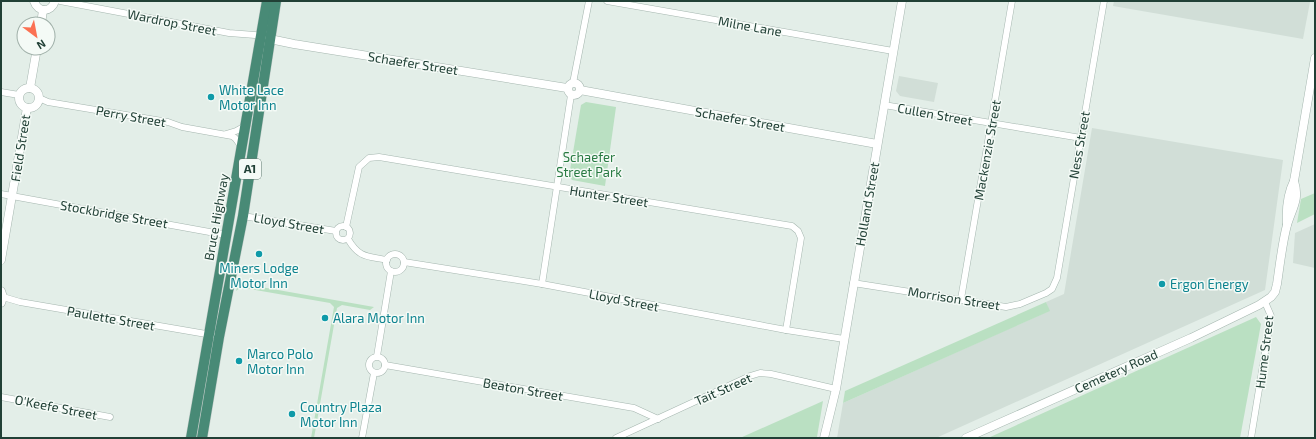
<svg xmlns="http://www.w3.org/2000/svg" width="1316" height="439" viewBox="0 0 1316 439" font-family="'Exo 2',sans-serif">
  <rect width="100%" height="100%" fill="#e3eee8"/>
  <!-- built -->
  <g fill="#d1ded7">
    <polygon points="1114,1 1302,1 1310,2 1303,39 1113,6"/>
    <polygon points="899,76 938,83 934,102 900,96 896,91"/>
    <polygon points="1092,128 1283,160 1265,290 936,438 837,438 843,403 1049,311 1046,302 1064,294"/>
    <polygon points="1315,224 1315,268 1293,263 1295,233"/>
  </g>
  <!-- green -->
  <g fill="#bae0c2">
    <polygon points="586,102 616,107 605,186 572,180 569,176 581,105"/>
    <polygon points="1315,193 1315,214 1297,223 1301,199"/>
    <polygon points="238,283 374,307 370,310 342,305 337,308 314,438 311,438 334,307 330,303 250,289 241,287 236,291"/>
    <polygon points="1046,302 1050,311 843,403 845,391"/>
    <polygon points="1256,317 1261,324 1240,438 988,438"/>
    <polygon points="823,401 817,437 814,438 740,438"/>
  </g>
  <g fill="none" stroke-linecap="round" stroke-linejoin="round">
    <!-- minor casing -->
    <g stroke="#a5b6af" stroke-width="7">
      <g id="minor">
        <polyline points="60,1 229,33 255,35 260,37"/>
        <polyline points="607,1 893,51"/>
        <polyline points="573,83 589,1"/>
        <polyline points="1,92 19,95"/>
        <polyline points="39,98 48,102 168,122 182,127 232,136 235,138 241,146"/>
        <polyline points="884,105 1081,138"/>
        <polyline points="226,134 236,131 245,126"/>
        <polyline points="1,194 226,235"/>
        <polyline points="243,216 336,231"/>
        <circle cx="343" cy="233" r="7"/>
        <polyline points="346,227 359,167 369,158 379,157 792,226 798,231 801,238 786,330"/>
        <path d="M 348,239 C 359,258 367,256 387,260"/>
        <circle cx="395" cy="263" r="9"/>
        <polyline points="404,262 542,284 786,330 844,339"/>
        <polyline points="853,283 1006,307 1020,304 1046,293 1052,289 1057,278 1104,1"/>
        <polyline points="542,284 571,95"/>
        <polyline points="3,297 20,302 212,335"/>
        <polyline points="961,299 1012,1"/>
        <polyline points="377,356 391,271"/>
        <circle cx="377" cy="365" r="8"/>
        <polyline points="385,365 634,408 658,419"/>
        <polyline points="1,397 110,417"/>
        <polyline points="362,438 374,373"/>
        <polyline points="616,438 750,376 760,373 771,374 836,389"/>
        <polyline points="1251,438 1271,316 1265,302"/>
      </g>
    </g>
    <!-- tertiary casing -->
    <g stroke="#a5b6af" stroke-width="9">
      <g id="tertiary">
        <path d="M 34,1 C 38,13 51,13 55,1"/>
        <polyline points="41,24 43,10"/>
        <polyline points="265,38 294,44 567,88"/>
        <circle cx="574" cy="89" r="6"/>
        <polyline points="30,88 37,48"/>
        <circle cx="29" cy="98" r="10"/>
        <polyline points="580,90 877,144"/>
        <path d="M 1287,224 C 1286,208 1287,195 1294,181 L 1315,58"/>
        <polyline points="1,260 27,108"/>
        <polyline points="1,291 3,297 1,303"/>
        <polyline points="824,438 836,389 902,1"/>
        <path d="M 966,438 L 1191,338 L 1259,305 L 1271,297 L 1275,292 L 1277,284 C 1280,264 1282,244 1287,225 C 1292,208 1300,200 1294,181"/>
      </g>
    </g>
    <!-- trunk casing -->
    <g stroke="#c1cac7" stroke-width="11">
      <g id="trunk">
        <polyline points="191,438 267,1"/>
        <polyline points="202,438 219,337 243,216 276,1"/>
      </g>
    </g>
    <!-- minor -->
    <use href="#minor" stroke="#fff" stroke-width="6"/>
    <!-- tertiary -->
    <use href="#tertiary" stroke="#fff" stroke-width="8"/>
    <!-- trunk -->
    <use href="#trunk" stroke="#488a76" stroke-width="10"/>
  </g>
  <!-- markers -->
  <g fill="#0f9aa8" stroke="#f4faf6" stroke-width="1.5">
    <circle cx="211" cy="97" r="4"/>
    <circle cx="259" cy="254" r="4"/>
    <circle cx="1162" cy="284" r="4"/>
    <circle cx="325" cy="318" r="4"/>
    <circle cx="239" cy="361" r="4"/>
    <circle cx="292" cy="414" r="4"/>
  </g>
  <g text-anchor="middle" stroke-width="3" stroke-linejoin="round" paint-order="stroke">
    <!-- shield labels -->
    <rect fill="#f4faf6" stroke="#607870" stroke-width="1" x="239" y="159" width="22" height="20" rx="3"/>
    <g font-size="12" font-weight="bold" fill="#214036">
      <text x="250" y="173">A1</text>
    </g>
    <!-- street labels -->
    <g font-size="13" fill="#214036" stroke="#f4faf6">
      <text transform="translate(172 22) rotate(11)" y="5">Wardrop Street</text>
      <text transform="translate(750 26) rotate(10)" y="5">Milne Lane</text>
      <text transform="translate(413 63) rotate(9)" y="5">Schaefer Street</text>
      <text transform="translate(935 114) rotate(10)" y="5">Cullen Street</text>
      <text transform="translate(131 116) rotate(10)" y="5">Perry Street</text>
      <text transform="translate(740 119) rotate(10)" y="5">Schaefer Street</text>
      <text transform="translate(1079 145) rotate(-80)" y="5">Ness Street</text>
      <text transform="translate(20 148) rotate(-81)" y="5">Field Street</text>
      <text transform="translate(987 150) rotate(-80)" y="5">Mackenzie Street</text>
      <text transform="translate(609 196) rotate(9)" y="5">Hunter Street</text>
      <text transform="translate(867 204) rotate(-80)" y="5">Holland Street</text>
      <text transform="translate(114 214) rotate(10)" y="5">Stockbridge Street</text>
      <text transform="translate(216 217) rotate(-80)" y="5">Bruce Highway</text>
      <text transform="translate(289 223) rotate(10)" y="5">Lloyd Street</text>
      <text transform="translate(954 298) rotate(9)" y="5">Morrison Street</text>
      <text transform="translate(624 300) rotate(11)" y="5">Lloyd Street</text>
      <text transform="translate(111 318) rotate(10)" y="5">Paulette Street</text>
      <text transform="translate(1264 352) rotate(-83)" y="5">Hume Street</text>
      <text transform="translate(1116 371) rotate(-24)" y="5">Cemetery Road</text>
      <text transform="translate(523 389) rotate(10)" y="5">Beaton Street</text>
      <text transform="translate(723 389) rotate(-24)" y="5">Tait Street</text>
      <text transform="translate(56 407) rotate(11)" y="5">O'Keefe Street</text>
    </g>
    <!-- culture labels -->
    <g font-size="13" fill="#0d838f" stroke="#f4faf6" text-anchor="start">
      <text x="219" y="95">White Lace<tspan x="219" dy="15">Motor Inn</tspan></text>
      <text x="259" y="273" text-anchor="middle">Miners Lodge<tspan x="259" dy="15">Motor Inn</tspan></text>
      <text x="1170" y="289">Ergon Energy</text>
      <text x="333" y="323">Alara Motor Inn</text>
      <text x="247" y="359">Marco Polo<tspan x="247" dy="15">Motor Inn</tspan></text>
      <text x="300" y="412">Country Plaza<tspan x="300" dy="15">Motor Inn</tspan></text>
    </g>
    <!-- park labels -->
    <g font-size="13" fill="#287a42" stroke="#f4faf6">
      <text x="589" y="162">Schaefer<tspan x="589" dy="15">Street Park</tspan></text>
    </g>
  </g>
  <!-- border -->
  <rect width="1316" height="439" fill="none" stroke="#214036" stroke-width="4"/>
  <!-- north arrow -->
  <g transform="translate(36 36) rotate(148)"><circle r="19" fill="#f4faf6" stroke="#a0b0a9"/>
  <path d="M0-3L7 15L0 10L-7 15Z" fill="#fb7153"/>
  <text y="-6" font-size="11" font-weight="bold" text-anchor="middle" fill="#214036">N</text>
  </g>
</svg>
